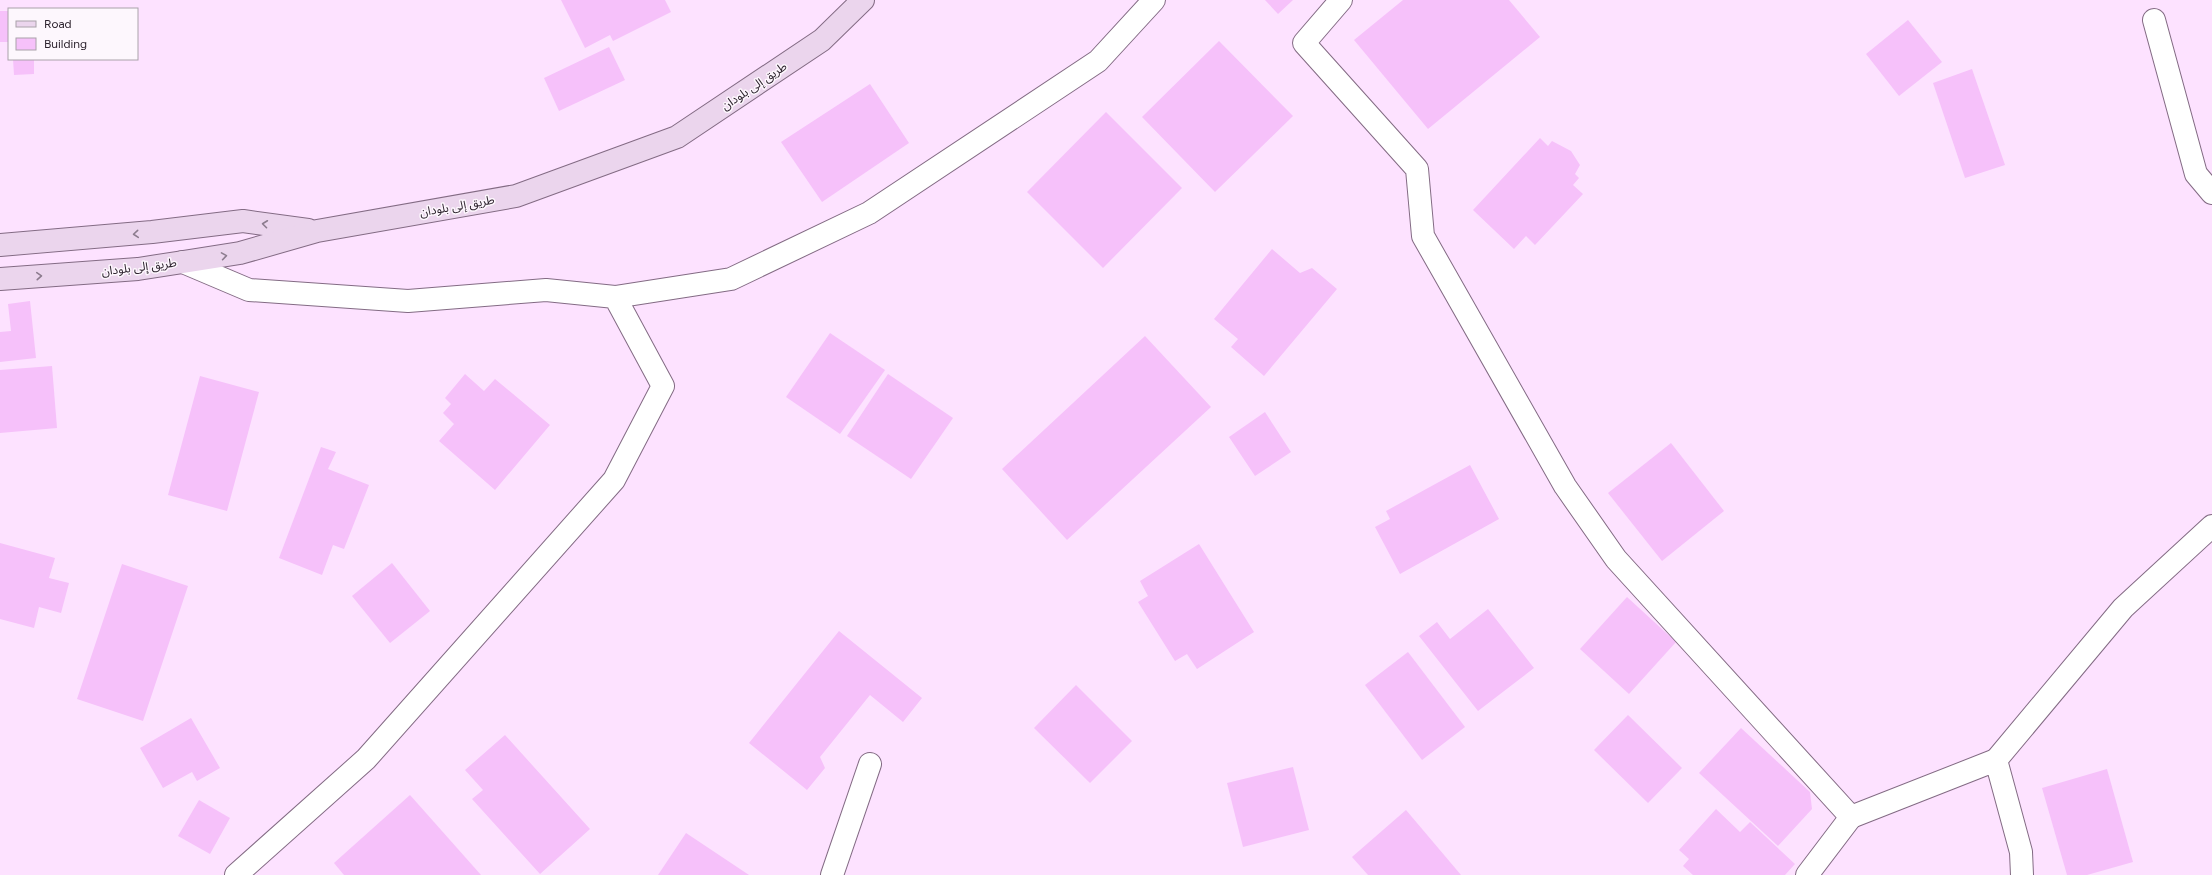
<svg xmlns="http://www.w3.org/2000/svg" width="2212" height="875" viewBox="0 0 2212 875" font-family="Figtree,'Noto Sans Arabic',sans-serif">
  <rect width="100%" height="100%" fill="#fde2ff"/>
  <!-- building -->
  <g fill="#f6c1fa">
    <polygon points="561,0 665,0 671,12 613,41 610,35 585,48"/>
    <polygon points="1265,0 1293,0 1278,14"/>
    <polygon points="1403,0 1509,0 1540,37 1428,129 1354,40"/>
    <rect x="0" y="11" width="9" height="31"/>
    <polygon points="1908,20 1942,62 1899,96 1866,54"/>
    <polygon points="1219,41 1293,116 1215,192 1142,117"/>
    <polygon points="609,47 625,80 559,111 544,78"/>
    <polygon points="13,59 34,59 34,74 14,75"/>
    <polygon points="1972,69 2005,165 1965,178 1933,83"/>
    <polygon points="870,84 909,143 822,202 781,142"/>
    <polygon points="1106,112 1182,188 1103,268 1027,192"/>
    <polygon points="1540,138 1548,146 1552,141 1571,151 1580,165 1575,174 1579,178 1573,185 1583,194 1535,245 1526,236 1514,249 1473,210"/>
    <polygon points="1272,249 1300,273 1312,268 1337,289 1264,376 1231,347 1238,339 1214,319"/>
    <polygon points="30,301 36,358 0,362 0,332 11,331 8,304"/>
    <polygon points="830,333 885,370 840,434 786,397"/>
    <polygon points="1145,336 1211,407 1067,540 1002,469"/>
    <polygon points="52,366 57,428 0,433 0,370"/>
    <polygon points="465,374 484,391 495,379 550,425 495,490 439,441 454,424 443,413 451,404 445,398"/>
    <polygon points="888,374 953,418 911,479 847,436"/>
    <polygon points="200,376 259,392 227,511 168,495"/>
    <polygon points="1265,412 1291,452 1255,476 1229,437"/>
    <polygon points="1671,443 1724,511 1662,561 1608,493"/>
    <polygon points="321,447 336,452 328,469 369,485 344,549 333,545 322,575 279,558"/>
    <polygon points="1470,465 1499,519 1400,574 1375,527 1390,519 1386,511"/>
    <polygon points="0,543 55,558 49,578 69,583 61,613 39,607 34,628 0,619"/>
    <polygon points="1199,544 1254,632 1197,669 1187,654 1175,661 1138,602 1148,596 1140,581"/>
    <polygon points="392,563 430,611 390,643 352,596"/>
    <polygon points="122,564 188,586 143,721 77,699"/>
    <polygon points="1627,597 1676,642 1629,694 1580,649"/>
    <polygon points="1488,609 1534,668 1478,711 1419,636 1437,622 1450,639"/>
    <polygon points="839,631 922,698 903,722 870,695 820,757 825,768 807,790 749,743"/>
    <polygon points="1408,652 1465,727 1422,760 1365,685"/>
    <polygon points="1076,685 1132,741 1090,783 1034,728"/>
    <polygon points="1628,715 1682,768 1648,803 1594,750"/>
    <polygon points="191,718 220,768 197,781 192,772 163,788 140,748"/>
    <polygon points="1741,728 1810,792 1812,809 1778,846 1699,773"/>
    <polygon points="505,735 590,829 540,874 472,799 483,790 465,770"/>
    <polygon points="1293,767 1309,830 1243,847 1227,783"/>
    <polygon points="2107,769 2133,862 2087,875 2067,875 2042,788"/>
    <polygon points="410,795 481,875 344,875 334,863"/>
    <polygon points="199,800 230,818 210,854 178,836"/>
    <polygon points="1716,809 1740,832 1750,822 1795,864 1785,875 1693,875 1683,866 1689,859 1679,850"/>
    <polygon points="1406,810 1461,875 1368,875 1352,857"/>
    <polygon points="686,833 749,875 658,875"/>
  </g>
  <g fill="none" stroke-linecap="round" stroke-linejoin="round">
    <!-- street casing -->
    <g stroke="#836b84" stroke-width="24">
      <g id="street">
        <polyline points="1341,0 1304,43 1417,169 1423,236 1565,486 1616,559 1851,817 1807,875"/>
        <polyline points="2154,20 2196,174 2212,193"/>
        <polyline points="183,262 249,290 408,301 546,290 615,297 663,386 614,480 366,759 236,875"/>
        <polyline points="615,297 731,279 869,213 1098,61 1154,0"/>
        <polyline points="1996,760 2123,608 2212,526"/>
        <polyline points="1851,817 1996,760 2021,852 2022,875"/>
        <polyline points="832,875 870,764"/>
      </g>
    </g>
    <!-- secondary casing -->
    <g stroke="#836b84" stroke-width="24">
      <g id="secondary">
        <polyline points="0,245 152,232 243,221 308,230"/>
        <polyline points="0,279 138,269 183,262 240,253 317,231 516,196 677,137 822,40 863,0"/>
      </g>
    </g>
    <!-- street -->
    <use href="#street" stroke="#fff" stroke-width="22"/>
    <!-- secondary -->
    <use href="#secondary" stroke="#ebd5ed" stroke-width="22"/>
  </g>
  <!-- one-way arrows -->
  <defs><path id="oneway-chevron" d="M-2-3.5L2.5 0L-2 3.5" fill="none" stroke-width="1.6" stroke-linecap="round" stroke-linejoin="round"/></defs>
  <g stroke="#8c7c8e">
    <use href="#oneway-chevron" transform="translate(265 224) rotate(-173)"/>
    <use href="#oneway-chevron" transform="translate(136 234) rotate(175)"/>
    <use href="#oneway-chevron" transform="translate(224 256) rotate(-9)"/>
    <use href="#oneway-chevron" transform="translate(39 276) rotate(-4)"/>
  </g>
  <g text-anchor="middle" stroke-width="3" stroke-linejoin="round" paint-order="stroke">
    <!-- street labels -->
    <g font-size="12" fill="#2d232e" stroke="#fdf7fd">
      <text transform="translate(754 86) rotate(-34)" y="4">طريق إلى بلودان</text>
      <text transform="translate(457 206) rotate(-10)" y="4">طريق إلى بلودان</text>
      <text transform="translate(139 267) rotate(-7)" y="4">طريق إلى بلودان</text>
    </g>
  </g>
  <!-- legend -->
  <rect x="8" y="8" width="130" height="52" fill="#fdf7fd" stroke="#aaa2aa"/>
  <rect x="16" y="21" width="20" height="6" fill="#ebd5ed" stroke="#aaa2aa"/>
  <text x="44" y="28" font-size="12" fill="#2d232e">Road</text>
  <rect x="16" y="38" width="20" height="12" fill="#f6c1fa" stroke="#aaa2aa"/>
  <text x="44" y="48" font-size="12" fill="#2d232e">Building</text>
</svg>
